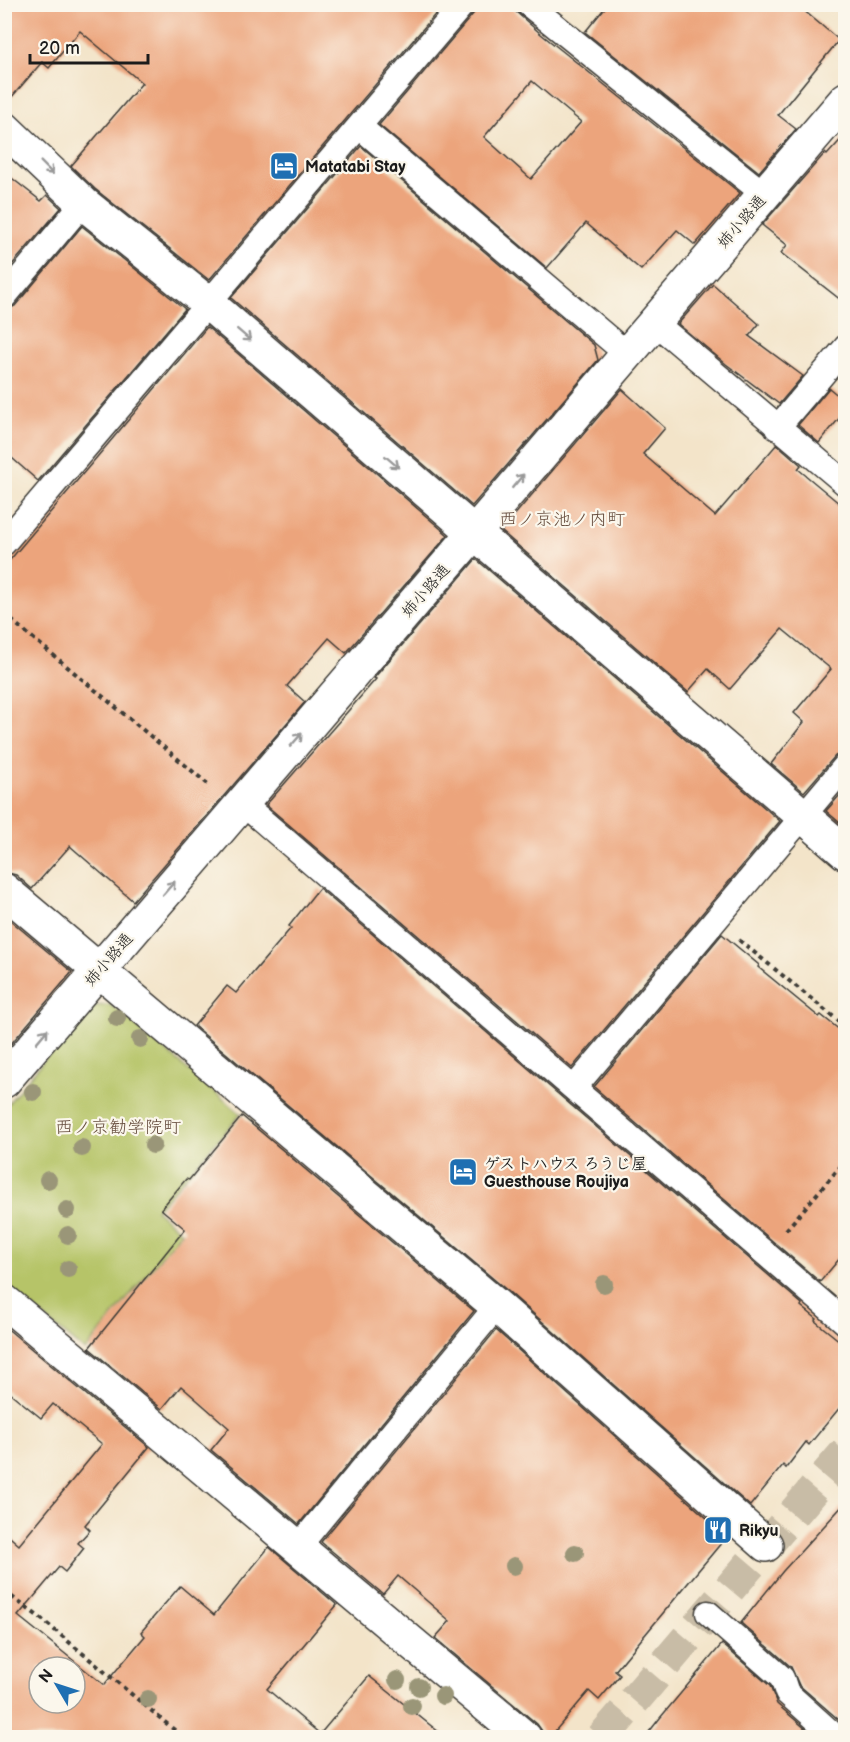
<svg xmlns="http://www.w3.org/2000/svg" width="850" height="1742" viewBox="0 0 850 1742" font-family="'Balsamiq Sans','Klee One',sans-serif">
  <rect width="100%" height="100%" fill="#fbf7ec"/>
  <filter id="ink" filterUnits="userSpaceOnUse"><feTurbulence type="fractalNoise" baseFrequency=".0167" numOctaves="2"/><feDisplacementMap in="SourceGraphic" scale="12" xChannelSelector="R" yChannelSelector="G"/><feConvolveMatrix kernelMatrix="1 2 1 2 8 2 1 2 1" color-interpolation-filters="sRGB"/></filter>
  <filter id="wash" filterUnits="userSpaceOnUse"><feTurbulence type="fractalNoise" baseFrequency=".008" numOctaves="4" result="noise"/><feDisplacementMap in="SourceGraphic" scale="24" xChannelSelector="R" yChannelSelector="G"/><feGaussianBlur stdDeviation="1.35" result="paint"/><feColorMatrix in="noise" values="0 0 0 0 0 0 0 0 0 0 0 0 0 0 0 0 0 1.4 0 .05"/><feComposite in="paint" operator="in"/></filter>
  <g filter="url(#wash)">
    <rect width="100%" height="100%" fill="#f3e4c9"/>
    <!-- green -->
    <polygon fill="#b6c467" stroke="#697042" stroke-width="1.5" points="111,1005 241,1114 156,1210 181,1232 85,1351 5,1285 5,1107 89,1006"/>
    <g id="blocks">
      <!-- building -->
      <g fill="#eca47b" fill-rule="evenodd">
        <polygon points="4,4 444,4 209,280 95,189 71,166 142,83 80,31 49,68 42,62 4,106"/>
        <path d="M 477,4 L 507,4 L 541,34 L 740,193 L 695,245 L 677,230 L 641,270 L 586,223 L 547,268 L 379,125 L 474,13 ZM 532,81 L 581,122 L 531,179 L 484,137 Z"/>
        <polygon points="608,4 796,4 839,40 778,115 796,129 759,172 585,32"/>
        <polygon points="846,134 846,304 781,253 787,245 762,225 825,153 827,155"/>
        <polygon points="361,146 594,345 598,360 472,506 231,298"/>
        <polygon points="4,172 41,201 47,195 61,208 4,274"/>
        <polygon points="82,226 185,309 38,481 4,451 4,311 15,306"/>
        <polygon points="713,284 759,324 749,336 803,376 779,404 726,364 678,324"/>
        <polygon points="207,327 448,535 346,653 329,638 287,686 305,702 133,901 70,846 32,889 16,875 4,872 4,567"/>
        <polygon points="829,388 846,402 846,410 819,443 798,425"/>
        <polygon points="622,389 665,428 643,454 715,516 777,444 801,465 798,469 846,509 846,751 835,756 804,792 771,764 804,722 794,713 831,669 782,629 730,689 708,669 688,692 501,531"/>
        <polygon points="476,559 780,821 572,1068 266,805 376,679 374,678"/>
        <polygon points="846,788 846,828 826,811"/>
        <polygon points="319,888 802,1304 801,1306 817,1319 815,1321 846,1346 846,1400 809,1445 806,1442 786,1468 783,1465 750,1506 509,1292 194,1026 227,986 236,993 291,928 289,926"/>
        <polygon points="4,915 72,972 4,1052"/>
        <polygon points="722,934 759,965 758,967 819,1017 821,1015 846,1035 846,1251 820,1282 594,1087"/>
        <polygon points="242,1116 474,1311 299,1524 211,1450 229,1428 181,1386 162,1409 89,1348 185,1229 161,1209 186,1179 189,1180"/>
        <path d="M 4,1326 L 149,1447 L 85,1525 L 90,1530 L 78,1543 L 84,1548 L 65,1572 L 59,1567 L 18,1616 L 104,1685 L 145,1636 L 141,1632 L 180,1586 L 214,1615 L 269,1547 L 337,1605 L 267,1689 L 320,1734 L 369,1676 L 445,1737 L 4,1737 L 4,1532 L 19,1545 L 102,1444 L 53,1404 L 41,1418 L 4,1388 ZM 39,1667 L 75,1667 L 75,1703 L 39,1703 Z"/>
        <polygon points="496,1330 727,1536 615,1671 620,1675 599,1700 589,1691 550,1737 543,1737 542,1731 537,1724 435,1638 450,1621 398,1576 383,1594 321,1542"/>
        <polygon points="846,1502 846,1726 799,1685 791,1667 741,1623 783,1571"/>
        <polygon points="722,1644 770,1686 777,1704 815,1737 645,1737 660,1718"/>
      </g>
    </g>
  </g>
  <g filter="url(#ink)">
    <use href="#blocks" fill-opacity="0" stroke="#3c3a36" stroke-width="1.5"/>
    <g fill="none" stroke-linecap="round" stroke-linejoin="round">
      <!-- street-tunnel -->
      <polyline stroke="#c8bca6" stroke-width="33" stroke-dasharray="33 16" stroke-linecap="butt" points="602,1738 846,1452"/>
      <!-- lane casing -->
      <g stroke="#3c3a36" stroke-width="27">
        <g id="lane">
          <polyline points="528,4 764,194"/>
          <polyline points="360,127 627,354"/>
          <polyline points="4,297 83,203"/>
          <polyline points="654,322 846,484"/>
          <polyline points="777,428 846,347"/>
          <polyline points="4,543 463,4"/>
          <polyline points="242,803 846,1323"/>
          <polyline points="574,1088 846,765"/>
          <polyline points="298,1547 497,1306"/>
          <polyline points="708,1613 782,1678 787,1693 837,1738"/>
        </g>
      </g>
      <!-- street casing -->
      <g stroke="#3c3a36" stroke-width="36">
        <g id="street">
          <polyline points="4,128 83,203 209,304 846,853"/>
          <polyline points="4,890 497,1306 766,1545"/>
          <polyline points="4,1081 846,99"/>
          <polyline points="4,1301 525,1738"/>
        </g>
      </g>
      <!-- path -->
      <g stroke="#3c3a36" stroke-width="4" stroke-dasharray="4.5 4.5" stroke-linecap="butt">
        <polyline points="4,614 209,785"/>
        <polyline points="739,940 846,1027"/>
        <polyline points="786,1230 846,1160"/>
        <polyline points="4,1591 39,1617 184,1738"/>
      </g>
      <!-- lane -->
      <use href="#lane" stroke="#fff" stroke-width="24"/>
      <!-- street -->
      <use href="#street" stroke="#fff" stroke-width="33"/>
    </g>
    <!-- trees -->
    <g fill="#9a9678">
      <circle cx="117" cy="1018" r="9"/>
      <circle cx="140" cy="1039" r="9"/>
      <circle cx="33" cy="1092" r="9"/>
      <circle cx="153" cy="1145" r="9"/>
      <circle cx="82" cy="1148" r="9"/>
      <circle cx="48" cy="1180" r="9"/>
      <circle cx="67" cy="1210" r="9"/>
      <circle cx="68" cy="1235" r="9"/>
      <circle cx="68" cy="1269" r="9"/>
      <circle cx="604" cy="1284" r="9"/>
      <circle cx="575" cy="1553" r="9"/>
      <circle cx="514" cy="1566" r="9"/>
      <circle cx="397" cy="1680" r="9"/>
      <circle cx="419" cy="1687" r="9"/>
      <circle cx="443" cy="1696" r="9"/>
      <circle cx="148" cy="1699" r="9"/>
      <circle cx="412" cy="1706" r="9"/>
    </g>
    <!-- one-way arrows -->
    <defs><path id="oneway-shaft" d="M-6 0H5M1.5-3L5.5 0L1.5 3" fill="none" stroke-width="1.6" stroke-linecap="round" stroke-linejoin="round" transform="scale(1.5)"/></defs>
    <g stroke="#999">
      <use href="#oneway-shaft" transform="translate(47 168) rotate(45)"/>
      <use href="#oneway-shaft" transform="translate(244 335) rotate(41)"/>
      <use href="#oneway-shaft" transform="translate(392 462) rotate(41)"/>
      <use href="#oneway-shaft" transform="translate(518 481) rotate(-50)"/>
      <use href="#oneway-shaft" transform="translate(296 740) rotate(-49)"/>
      <use href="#oneway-shaft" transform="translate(169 888) rotate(-49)"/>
      <use href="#oneway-shaft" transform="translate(42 1036) rotate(-50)"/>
    </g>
  </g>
  <!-- icons -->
  <defs>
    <g id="hotel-square" transform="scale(1.5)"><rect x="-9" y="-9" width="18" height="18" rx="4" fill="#1f6fb2" stroke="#fbf7ec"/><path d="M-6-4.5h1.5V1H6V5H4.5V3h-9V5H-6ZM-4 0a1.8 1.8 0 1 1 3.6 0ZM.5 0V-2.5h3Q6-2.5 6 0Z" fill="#fff"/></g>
    <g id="restaurant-square" transform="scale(1.5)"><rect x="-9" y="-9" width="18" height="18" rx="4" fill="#1f6fb2" stroke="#fbf7ec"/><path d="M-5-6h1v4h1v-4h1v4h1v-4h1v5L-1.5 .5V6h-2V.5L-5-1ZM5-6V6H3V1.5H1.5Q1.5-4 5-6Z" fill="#fff"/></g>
  </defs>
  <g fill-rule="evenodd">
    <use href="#hotel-square" x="284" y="166"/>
    <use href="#hotel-square" x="463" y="1172"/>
    <use href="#restaurant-square" x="718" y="1530"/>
  </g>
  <g text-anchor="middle" stroke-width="4.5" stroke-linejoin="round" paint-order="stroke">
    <!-- poi labels -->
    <g font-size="16" font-weight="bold" fill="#1c1c1c" stroke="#fbf7ec" text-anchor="start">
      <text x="305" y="172">Matatabi Stay</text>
      <text x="484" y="1169">ゲストハウス ろうじ屋<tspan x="484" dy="18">Guesthouse Roujiya</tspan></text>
      <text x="739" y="1536">Rikyu</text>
    </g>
    <!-- street labels -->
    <g font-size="16" fill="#1c1c1c" stroke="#fbf7ec">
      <text transform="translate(741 221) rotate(-49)" y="6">姉小路通</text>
      <text transform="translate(425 590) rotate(-49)" y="6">姉小路通</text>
      <text transform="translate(108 959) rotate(-49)" y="6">姉小路通</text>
    </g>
    <!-- neighbourhood labels -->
    <g font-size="18" fill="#654c3d" stroke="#fbf7ec">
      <text x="562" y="525">西ノ京池ノ内町</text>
      <text x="118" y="1133">西ノ京勧学院町</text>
    </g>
  </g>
  <!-- margin -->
  <rect width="850" height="1742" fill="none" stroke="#fbf7ec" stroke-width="24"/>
  <!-- north arrow -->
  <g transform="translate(57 1685) rotate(309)"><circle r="28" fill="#fbf7ec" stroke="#a29f99" stroke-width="1.5"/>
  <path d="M0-4.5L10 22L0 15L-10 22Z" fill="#1f6fb2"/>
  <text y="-9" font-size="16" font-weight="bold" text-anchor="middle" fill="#1c1c1c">N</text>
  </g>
  <!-- scale -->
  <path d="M30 54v9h118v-9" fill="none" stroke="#1c1c1c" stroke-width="3"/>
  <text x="39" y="54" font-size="18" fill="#1c1c1c" stroke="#fbf7ec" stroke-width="4.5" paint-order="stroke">20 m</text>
</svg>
